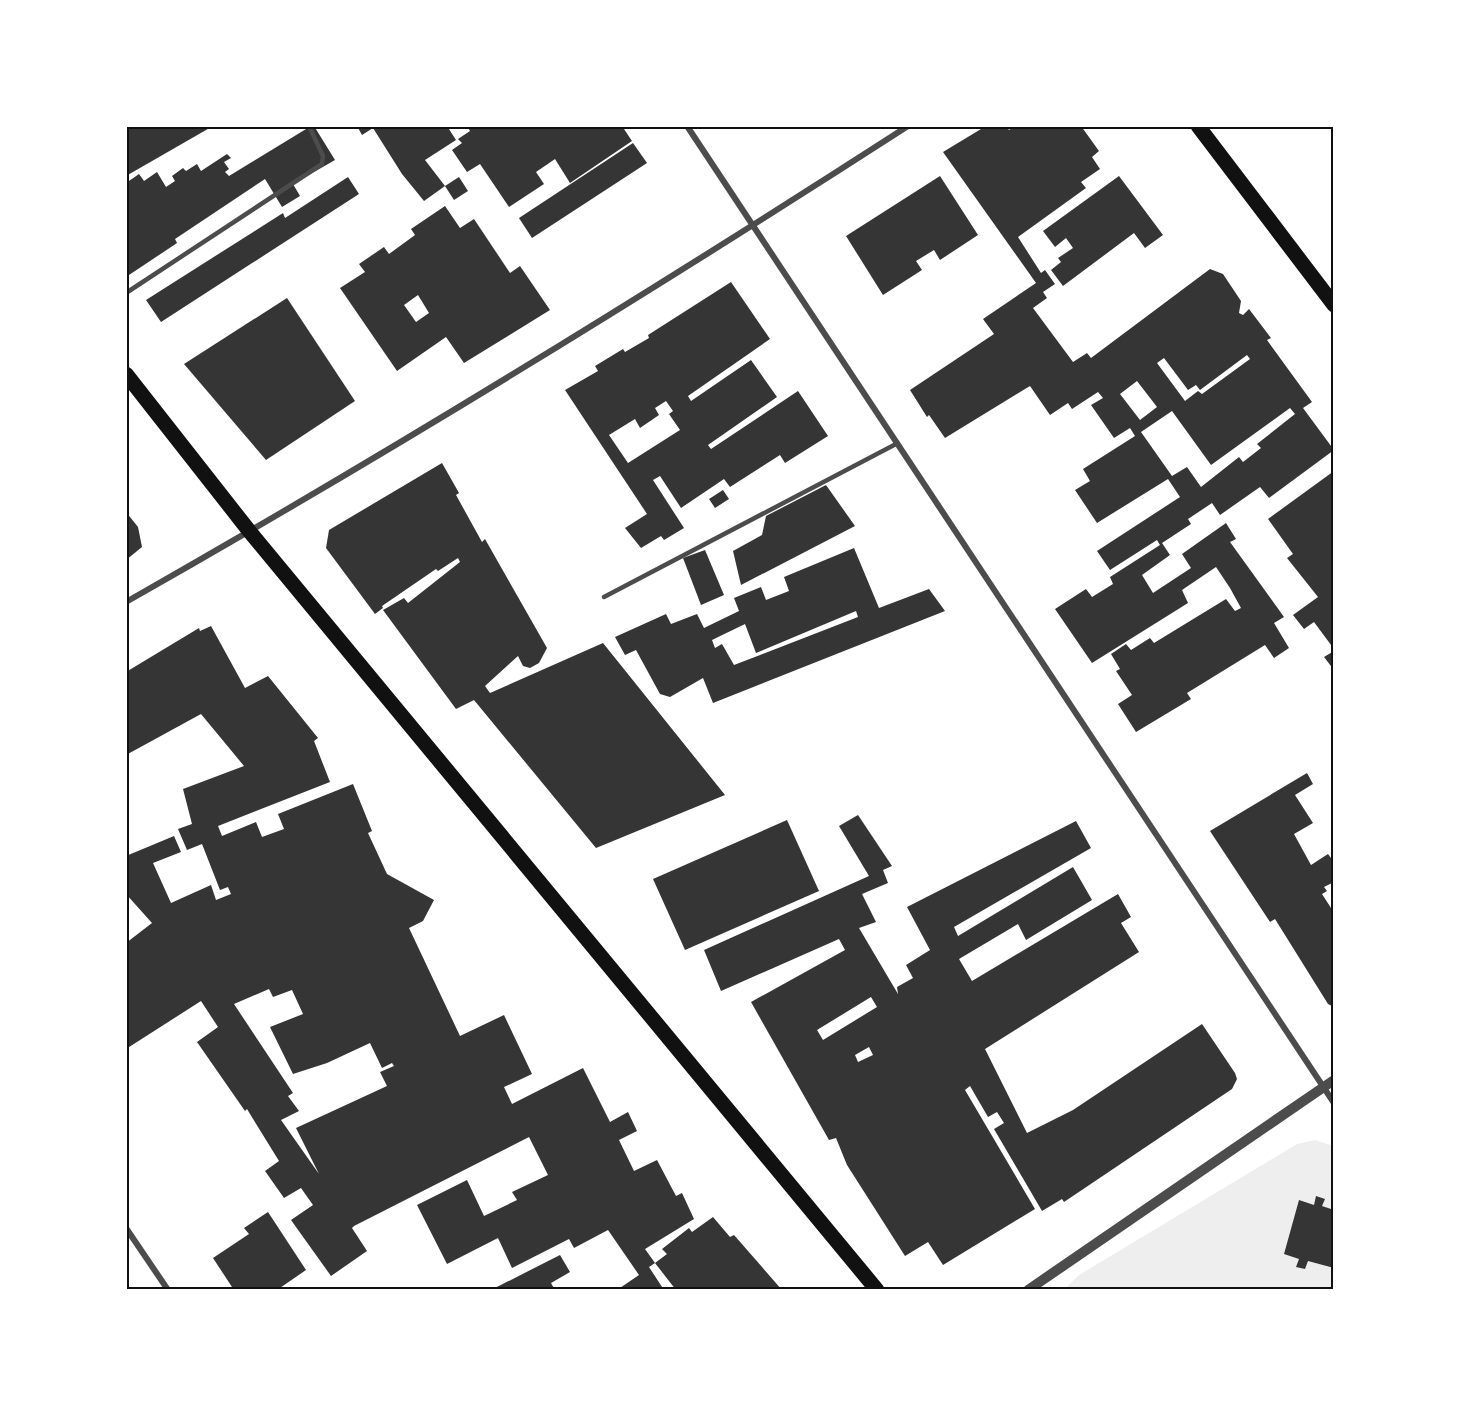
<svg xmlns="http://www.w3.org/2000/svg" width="1460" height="1416" viewBox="0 0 1460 1416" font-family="'Fira Sans',sans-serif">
  <rect width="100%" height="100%" fill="#fff"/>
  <!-- green -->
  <polygon fill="#eee" points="1315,1140 1334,1146 1334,1290 1064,1290 1079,1275 1297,1144"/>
  <!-- building -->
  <g fill="#353535" fill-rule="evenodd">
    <polygon points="126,126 213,126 126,176"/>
    <polygon points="311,126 314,126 335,160 293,184 300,196 282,207 265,179 175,239 177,243 126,277 126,183 139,174 144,181 157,172 166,187 175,181 172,176 183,168 186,171 197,164 201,171 227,154 231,158 224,162 229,169 225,172 229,176"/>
    <polygon points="357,126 447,126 456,140 425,160 445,186 424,201 402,174 373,128 362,135"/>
    <polygon points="467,126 622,126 632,141 570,183 555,159 536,172 544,184 509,207 480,164 467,172 452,150 462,143 458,139 470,131"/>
    <path d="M 986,126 L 1006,126 L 1009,130 L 1015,126 L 1081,126 L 1099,151 L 1092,157 L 1100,169 L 1081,182 L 1086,188 L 1018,237 L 1041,273 L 1045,270 L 1055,284 L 1043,292 L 1047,298 L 1033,308 L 1073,362 L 1087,353 L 1091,358 L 1210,269 L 1223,274 L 1241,301 L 1239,313 L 1243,315 L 1249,309 L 1271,338 L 1267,340 L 1312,402 L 1303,408 L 1334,450 L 1269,498 L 1260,487 L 1220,515 L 1212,503 L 1188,519 L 1191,524 L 1162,543 L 1170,555 L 1142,575 L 1153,593 L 1191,568 L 1182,554 L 1226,523 L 1236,539 L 1230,542 L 1284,617 L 1274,623 L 1289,648 L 1274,658 L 1265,645 L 1187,693 L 1191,699 L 1136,732 L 1118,704 L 1132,695 L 1116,671 L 1120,669 L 1111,654 L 1126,644 L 1131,650 L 1150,638 L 1154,643 L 1226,599 L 1235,611 L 1241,608 L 1230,588 L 1216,567 L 1182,590 L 1188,603 L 1092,663 L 1055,609 L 1086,589 L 1092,597 L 1113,584 L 1110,577 L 1160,545 L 1157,540 L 1110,570 L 1097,551 L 1180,497 L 1168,479 L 1097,523 L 1075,490 L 1090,481 L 1083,469 L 1135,436 L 1130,428 L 1114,438 L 1091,405 L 1103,398 L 1098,392 L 1072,409 L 1068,403 L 1050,415 L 1030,386 L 945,438 L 929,415 L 927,417 L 910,390 L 994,334 L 983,319 L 1036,283 L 943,152 ZM 1247,355 L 1250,359 L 1202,394 L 1198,391 L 1185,401 L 1157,363 L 1164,358 L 1188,390 L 1196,385 L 1200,390 ZM 1137,381 L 1157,407 L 1140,420 L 1120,394 ZM 1290,408 L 1295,414 L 1257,444 L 1261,448 L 1243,462 L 1239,457 L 1201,487 L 1187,467 L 1172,476 L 1141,432 L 1172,411 L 1211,465 Z"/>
    <polygon points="633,143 647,163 532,238 519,218"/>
    <polygon points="940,176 978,235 940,260 934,250 916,261 922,270 883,295 846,236"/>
    <polygon points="1119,176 1163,235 1145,248 1134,233 1063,286 1051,270 1061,262 1058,258 1073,248 1066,238 1055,247 1043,231"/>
    <polygon points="348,177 359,194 161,322 146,300 283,213 285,218"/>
    <polygon points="459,177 468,191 454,200 445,186"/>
    <path d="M 445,206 L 460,228 L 474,219 L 510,273 L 520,266 L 550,310 L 464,363 L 446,337 L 397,371 L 340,288 L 365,272 L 359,264 L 384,247 L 389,254 L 415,235 L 411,229 ZM 418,295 L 429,313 L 416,322 L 404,305 Z"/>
    <path d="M 731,282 L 770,339 L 688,396 L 691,401 L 751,360 L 777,397 L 708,445 L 711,449 L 798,391 L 828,436 L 785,463 L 780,455 L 730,487 L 724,479 L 681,508 L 660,476 L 653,480 L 684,528 L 664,540 L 661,536 L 641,548 L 625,528 L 647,514 L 565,390 L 598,371 L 595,366 L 623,349 L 625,352 L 649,338 L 648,335 ZM 666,401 L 673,411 L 669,414 L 680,430 L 628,463 L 609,435 L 635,419 L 640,428 L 659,415 L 655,408 Z"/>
    <polygon points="287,298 355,401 266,460 184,364"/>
    <polygon points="442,463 459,493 456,495 482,542 485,539 547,648 539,663 530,668 523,666 518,656 485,686 490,693 603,643 725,795 596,848 474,700 456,709 383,610 404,598 408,603 460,562 458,558 438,571 436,569 382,606 383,608 375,614 326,548 329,530"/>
    <polygon points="1334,471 1334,649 1314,622 1304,629 1293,615 1318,597 1287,558 1293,554 1268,519"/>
    <polygon points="826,485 855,526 741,585 733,551 762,535 766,516"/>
    <polygon points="723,490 729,499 715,508 709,499"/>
    <polygon points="126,512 138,527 142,547 126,560"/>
    <path d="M 854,548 L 879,608 L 929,589 L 945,611 L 713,703 L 703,678 L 670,697 L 660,694 L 636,650 L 625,655 L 615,637 L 666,614 L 671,624 L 697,614 L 704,628 L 739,611 L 734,598 L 761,587 L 766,600 L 789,591 L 784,577 ZM 856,611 L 858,617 L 734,665 L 722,644 L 715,648 L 712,640 L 745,624 L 756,653 Z"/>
    <polygon points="705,550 724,595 701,605 683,558"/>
    <path d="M 211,626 L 245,688 L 268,676 L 318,738 L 314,741 L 330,782 L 218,826 L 222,836 L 256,822 L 262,837 L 284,829 L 278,814 L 353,784 L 372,831 L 368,833 L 387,874 L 434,900 L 423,921 L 409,928 L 460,1036 L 504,1015 L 532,1074 L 504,1087 L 512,1104 L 583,1068 L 610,1122 L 628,1112 L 637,1131 L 619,1140 L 634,1171 L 657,1160 L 676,1196 L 682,1193 L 694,1219 L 645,1249 L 655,1263 L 649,1267 L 664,1290 L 617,1290 L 639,1275 L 608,1230 L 574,1248 L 569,1239 L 512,1268 L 498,1238 L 447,1264 L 417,1205 L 467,1180 L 484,1216 L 517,1200 L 512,1192 L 548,1175 L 529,1137 L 354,1226 L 352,1228 L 367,1251 L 331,1276 L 291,1220 L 313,1205 L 301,1188 L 284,1198 L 265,1171 L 279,1161 L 247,1109 L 245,1111 L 197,1042 L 218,1027 L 201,1001 L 126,1049 L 126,943 L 152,923 L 126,894 L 126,856 L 174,836 L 181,852 L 153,863 L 171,903 L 211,885 L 216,900 L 231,894 L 228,887 L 220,890 L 202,844 L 187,850 L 178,829 L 192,824 L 183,789 L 244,766 L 201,714 L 126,755 L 126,672 L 199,628 L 200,631 ZM 269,989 L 273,997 L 292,990 L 303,1014 L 270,1027 L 293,1074 L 327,1063 L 370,1043 L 382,1068 L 392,1063 L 394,1066 L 380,1072 L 387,1086 L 296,1128 L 319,1174 L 281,1120 L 299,1111 L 288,1096 L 293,1093 L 234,1004 Z"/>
    <polygon points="1334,651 1334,670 1324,657"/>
    <polygon points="1307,773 1313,784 1295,795 1313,823 1294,834 1311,865 1328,854 1334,862 1334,882 1324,887 1327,891 1322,894 1331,908 1334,906 1334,1007 1328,1004 1275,919 1270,922 1210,831"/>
    <path d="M 858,815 L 892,866 L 883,870 L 888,883 L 862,894 L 876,922 L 859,928 L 898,994 L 897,987 L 913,978 L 906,965 L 930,950 L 907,907 L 1076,821 L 1091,848 L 954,927 L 958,936 L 1073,867 L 1092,900 L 1026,940 L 1018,924 L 959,959 L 972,981 L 1118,894 L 1131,917 L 1121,923 L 1139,952 L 985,1049 L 1027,1133 L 1073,1110 L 1202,1024 L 1235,1073 L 1237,1079 L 1232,1089 L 1064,1202 L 1062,1199 L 1042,1211 L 994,1129 L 1004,1123 L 997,1112 L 988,1117 L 970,1086 L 965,1090 L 1035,1209 L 943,1265 L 928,1242 L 905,1256 L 847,1165 L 836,1138 L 829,1140 L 751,1002 L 845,950 L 839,939 L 721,991 L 704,950 L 869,876 L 839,826 ZM 871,997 L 877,1007 L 823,1040 L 817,1030 ZM 869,1047 L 873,1055 L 858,1062 L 855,1055 Z"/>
    <polygon points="787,820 819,891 685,950 653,879"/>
    <polygon points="1316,1196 1325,1199 1322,1206 1334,1210 1334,1268 1308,1261 1305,1269 1296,1267 1299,1259 1284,1254 1299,1200 1314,1205"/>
    <polygon points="268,1212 306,1270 277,1290 227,1290 232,1287 213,1258 249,1234 244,1228"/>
    <polygon points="713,1217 730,1237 734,1235 782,1290 676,1290 655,1263 667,1254 662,1249 689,1228 692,1232"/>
    <polygon points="560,1255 570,1272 551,1283 555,1290 491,1290"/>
  </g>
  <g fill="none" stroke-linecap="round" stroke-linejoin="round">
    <!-- service -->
    <g stroke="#4c4c4c" stroke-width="4.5">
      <polyline points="126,293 322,164 323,156 309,126"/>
      <polyline points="604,597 896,444"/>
    </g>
    <!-- minor -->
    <g stroke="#4c4c4c" stroke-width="6">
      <polyline points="687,126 1334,1103"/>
      <path d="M 126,602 C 391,452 652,291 908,126"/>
      <polyline points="126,1228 168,1290"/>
    </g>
    <!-- tertiary -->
    <polyline stroke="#4c4c4c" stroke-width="10" points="1028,1290 1334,1080"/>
    <!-- primary -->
    <g stroke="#111" stroke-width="15">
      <polyline points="1198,126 1334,305"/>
      <polyline points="126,374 250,532 877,1290"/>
    </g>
  </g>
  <!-- border -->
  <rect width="1460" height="1416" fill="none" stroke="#ffffff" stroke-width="255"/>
  <rect x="128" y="128" width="1204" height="1160" fill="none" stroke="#111" stroke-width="2"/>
</svg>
